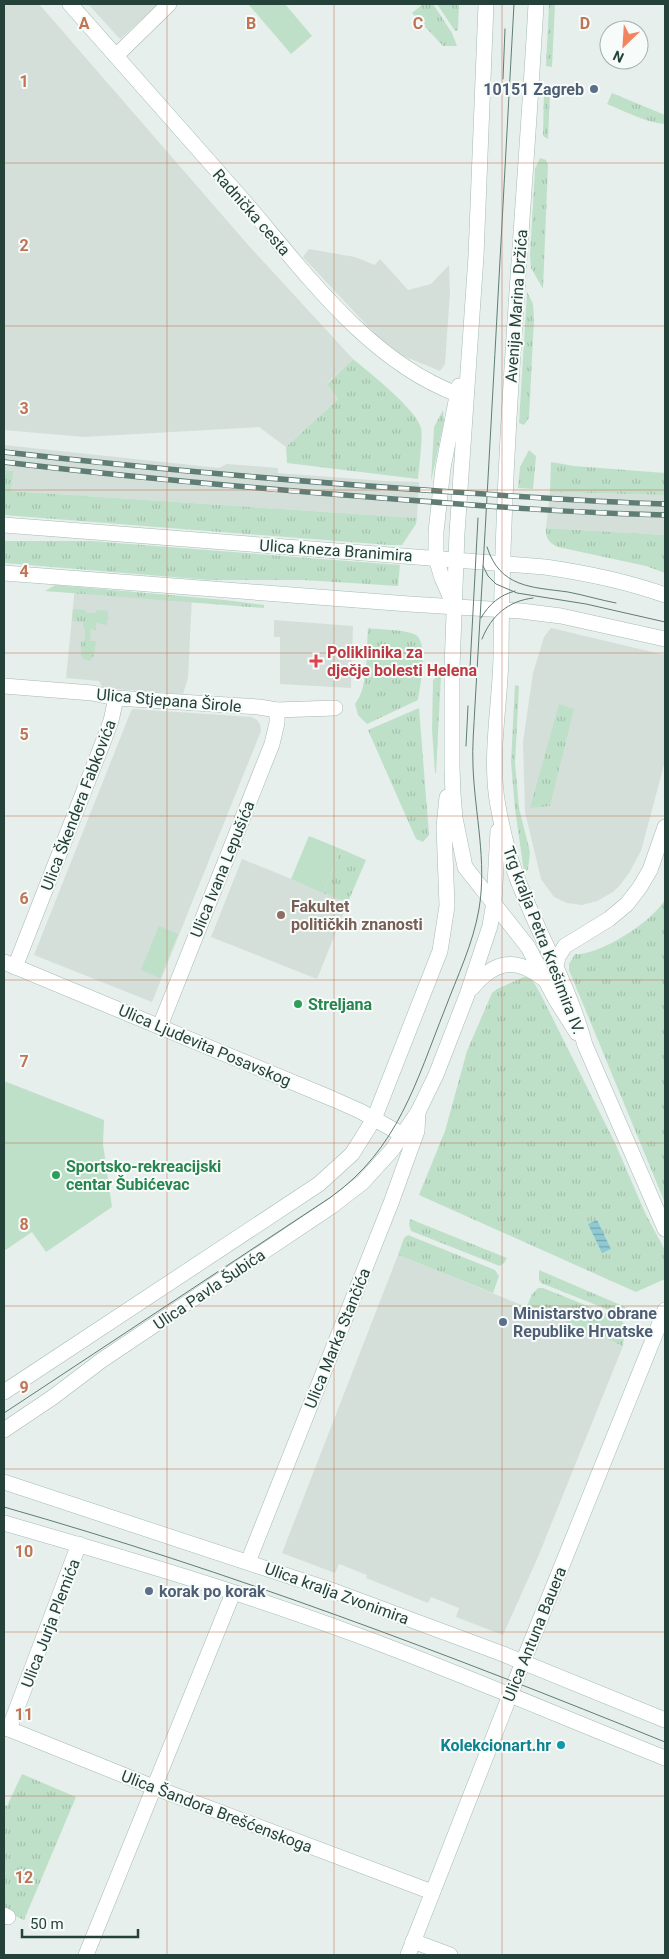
<svg xmlns="http://www.w3.org/2000/svg" width="669" height="1959" viewBox="0 0 669 1959" font-family="Roboto,sans-serif">
  <defs>
    <pattern id="grass-tufts" width="24" height="20" patternUnits="userSpaceOnUse" patternTransform="scale(1.25)"><rect width="24" height="20" fill="#bfe0c8"/><path d="M3 7l-1-3M5 7V3M7 7l1-3M15 17l-1-3M17 17v-4M19 17l1-3" fill="none" stroke="#a4c1ad"/></pattern>
    <pattern id="water-rules" width="6" height="5" patternUnits="userSpaceOnUse" patternTransform="scale(1.25)"><rect width="6" height="5" fill="#8ec9d4"/><path d="M0 2.5h6" fill="none" stroke="#74a5ad"/></pattern>
  </defs>
  <rect width="100%" height="100%" fill="#e6efeb"/>
  <!-- built -->
  <g fill="#d4dfda">
    <polygon points="4,4 39,4 249,246 353,359 327,383 338,399 286,447 259,427 84,437 4,430"/>
    <polygon points="88,4 159,4 120,39"/>
    <polygon points="309,249 355,257 375,265 380,259 408,290 431,284 449,265 450,292 445,364 440,371 391,351 303,257"/>
    <polygon points="4,445 219,468 227,464 278,468 278,473 385,481 419,482 417,518 11,491 14,471 4,470"/>
    <polygon points="550,492 665,495 665,535 546,528"/>
    <polygon points="75,587 192,597 188,678 183,694 103,688 99,681 66,678"/>
    <polygon points="274,620 353,626 351,688 280,684 280,637 274,637"/>
    <polygon points="551,628 665,655 665,761 641,851 629,873 620,885 613,892 597,901 582,905 567,903 554,897 541,879 525,812 523,742 533,673 544,637"/>
    <polygon points="133,709 252,717 257,720 260,724 261,731 152,1002 34,955 131,711"/>
    <polygon points="242,859 348,902 317,979 211,937"/>
    <polygon points="398,1255 623,1346 538,1557 503,1635 456,1617 459,1608 431,1597 428,1603 366,1578 367,1575 339,1564 335,1573 282,1553"/>
  </g>
  <!-- grass -->
  <g fill="url(#grass-tufts)">
    <polygon points="423,4 433,4 452,33 457,46 443,46 412,13"/>
    <polygon points="437,4 459,4 458,30 455,31"/>
    <polygon points="549,4 555,4 552,67 546,66"/>
    <polygon points="544,90 550,90 548,139 543,136"/>
    <path d="M 612,93 L 665,115 L 665,124 C 645,122 626,112 607,104 Z"/>
    <polygon points="540,158 546,160 548,165 543,289 531,268 530,255 535,169"/>
    <polygon points="527,292 533,304 534,319 529,418 524,425 519,423"/>
    <path d="M 353,359 C 369,372 417,410 421,428 C 423,437 419,468 418,479 L 287,463 L 286,447 L 338,399 L 327,384 Z"/>
    <polygon points="443,410 444,421 431,482 434,427"/>
    <polygon points="529,450 536,456 533,489 518,488 520,467"/>
    <polygon points="551,462 574,466 665,473 665,495 550,492"/>
    <polygon points="4,470 14,471 11,491 417,518 416,524 402,545 389,545 4,515"/>
    <path d="M 546,528 L 665,535 L 665,573 L 646,566 L 558,547 C 549,543 545,538 546,528 Z"/>
    <polygon points="4,541 91,541 400,565 398,586 304,580 209,580 4,563"/>
    <polygon points="55,585 225,600 264,605 264,608 45,591"/>
    <polygon points="73,609 86,610 86,613 95,613 96,610 108,611 107,625 96,623 96,630 91,629 90,641 96,641 94,655 90,661 83,659 81,656 81,642 85,640 85,629 83,627 83,622 72,621"/>
    <path d="M 368,628 C 381,630 402,629 414,634 C 430,640 420,687 418,700 L 367,724 L 358,715 L 355,704 C 369,687 366,650 368,628 Z"/>
    <polygon points="441,675 436,773 435,773 432,729 433,680 438,676"/>
    <polygon points="515,685 519,686 515,763 519,808 530,852 528,870 524,872 515,809 511,762"/>
    <polygon points="559,704 574,709 550,806 530,808"/>
    <polygon points="419,708 429,835 423,842 416,839 368,730"/>
    <polygon points="341,849 366,860 348,902 323,893"/>
    <path d="M 665,899 L 665,1203 L 569,970 L 569,964 L 575,954 C 599,956 654,921 665,899 Z"/>
    <polygon points="526,976 530,976 540,993 615,1143 646,1215 665,1250 665,1279 636,1292 419,1195 445,1131 467,1051 492,993 497,989"/>
    <polygon points="410,1219 507,1258 504,1263 500,1266 497,1265 411,1231 409,1224"/>
    <polygon points="408,1235 495,1270 499,1276 493,1293 398,1255 404,1238"/>
    <polygon points="539,1270 637,1312 635,1316 629,1318 541,1283 539,1280"/>
    <polygon points="538,1288 543,1288 620,1319 625,1325 623,1346 527,1306 532,1294"/>
    <polygon points="22,1774 76,1797 24,1920 4,1911 4,1805 7,1806"/>
  </g>
  <!-- pitch -->
  <g fill="#bfe0c8">
    <polygon points="251,4 285,4 312,36 291,54 249,5"/>
    <polygon points="309,836 341,849 323,893 291,879"/>
    <polygon points="159,926 178,934 160,978 141,970"/>
    <polygon points="4,1081 104,1120 103,1144 112,1207 46,1252 32,1232 4,1251"/>
  </g>
  <!-- water -->
  <polygon fill="url(#water-rules)" points="597,1220 611,1249 602,1253 588,1224"/>
  <g fill="none" stroke-linecap="round" stroke-linejoin="round">
    <!-- street casing -->
    <g stroke="#a8b8b2" stroke-width="16">
      <g id="street">
        <polyline points="116,56 169,4"/>
        <polyline points="4,686 92,693 116,698 259,707 277,710 335,708"/>
        <polyline points="556,966 558,957 565,946 609,919 627,904 640,887 650,870 665,827"/>
        <polyline points="15,967 100,750 111,721 116,698"/>
        <polyline points="160,1026 272,744 277,723 277,710"/>
        <polyline points="248,1562 391,1203 417,1131 418,1112"/>
        <polyline points="4,1727 153,1787 432,1892"/>
        <polyline points="9,1729 79,1544"/>
        <polyline points="4,1915 8,1917"/>
        <polyline points="413,1941 450,1955"/>
        <polyline points="86,1955 233,1593"/>
      </g>
    </g>
    <!-- secondary casing -->
    <g stroke="#a4bbb3" stroke-width="16">
      <g id="secondary">
        <path d="M 70,4 C 128,69 185,135 243,200 C 304,271 367,360 457,394"/>
        <polyline points="486,4 476,256 457,533 452,668 452,768 453,794 455,818 465,867 528,947 556,1000 577,1033"/>
        <path d="M 536,4 C 524,222 502,439 501,657 C 500,706 489,757 498,806 C 503,834 510,862 521,888 C 542,941 570,989 585,1045 L 665,1229"/>
        <path d="M 4,525 L 545,567 C 586,573 626,581 665,595"/>
        <polyline points="4,573 409,604 521,611 561,616 665,639"/>
        <polyline points="453,603 442,578 436,558 436,532 443,468 459,386"/>
        <polyline points="4,962 333,1099 360,1111 403,1135"/>
        <path d="M 472,988 C 495,960 516,957 544,979"/>
        <polyline points="4,1392 319,1184 352,1154 374,1119 440,951 447,906 444,827 447,797"/>
        <polyline points="4,1430 53,1397 102,1360 332,1206 363,1182 392,1150 418,1112 436,1075 467,995 490,926 494,902 498,831"/>
        <polyline points="4,1482 331,1590 503,1654 665,1720"/>
        <path d="M 4,1523 C 122,1557 241,1592 357,1635 C 460,1673 562,1717 665,1758"/>
        <polyline points="408,1955 523,1662 665,1310"/>
      </g>
    </g>
    <!-- street -->
    <use href="#street" stroke="#fff" stroke-width="15"/>
    <!-- secondary -->
    <use href="#secondary" stroke="#fff" stroke-width="15"/>
    <!-- tram -->
    <g stroke="#5f7d75" stroke-width="1">
      <polyline points="503,79 505,29"/>
      <path d="M 487,547 C 500,588 532,587 568,592 C 584,595 600,600 616,603"/>
      <polyline points="483,566 488,576 496,584 517,593 586,604 665,622"/>
      <path d="M 481,618 C 489,604 500,595 515,591"/>
      <path d="M 482,639 C 491,616 508,601 533,598"/>
      <polyline points="470,668 478,518"/>
      <polyline points="466,746 468,706"/>
      <path d="M 4,1413 L 331,1197 C 398,1149 416,1082 445,1009 C 457,977 473,944 479,909 C 487,861 475,815 473,767 C 472,746 474,726 475,705 C 489,471 501,238 514,4"/>
      <path d="M 4,1507 C 229,1571 448,1654 665,1742"/>
    </g>
    <!-- rail casing -->
    <g stroke="#5f7d75" stroke-width="5.5">
      <g id="rail">
        <path d="M 4,452 C 153,469 303,482 453,492 C 524,497 594,502 665,504"/>
        <path d="M 4,462 C 134,478 264,489 394,499 C 484,506 575,513 665,515"/>
      </g>
    </g>
    <!-- rail -->
    <use href="#rail" stroke="#f7fbf9" stroke-width="4" stroke-dasharray="11" stroke-linecap="butt"/>
  </g>
  <!-- grid -->
  <path fill="none" stroke="#c07456" stroke-width="1" stroke-opacity="0.55" d="M 167,4 L 167,1955M 334,4 L 334,1955M 502,4 L 502,1955M 4,163 L 665,163M 4,326 L 665,326M 4,490 L 665,490M 4,653 L 665,653M 4,816 L 665,816M 4,980 L 665,980M 4,1143 L 665,1143M 4,1306 L 665,1306M 4,1469 L 665,1469M 4,1632 L 665,1632M 4,1796 L 665,1796"/>
  <!-- markers -->
  <g fill="#5c6f8a" stroke="#f7fbf9" stroke-width="2">
    <circle cx="594" cy="89" r="5"/>
    <circle cx="503" cy="1322" r="5"/>
    <circle cx="149" cy="1591" r="5"/>
  </g>
  <path fill="#e0444e" stroke="#f7fbf9" stroke-width="2" d="M313.5 653.5h5v5h5v5h-5v5h-5v-5h-5v-5h5z"/>
  <circle fill="#8d6e63" stroke="#f7fbf9" stroke-width="2" cx="281" cy="915" r="5"/>
  <g fill="#2e9e5b" stroke="#f7fbf9" stroke-width="2">
    <circle cx="298" cy="1004" r="5"/>
    <circle cx="56" cy="1175" r="5"/>
  </g>
  <circle fill="#0f9aa8" stroke="#f7fbf9" stroke-width="2" cx="561" cy="1745" r="5"/>
  <g text-anchor="middle" stroke-width="4" stroke-linejoin="round" paint-order="stroke">
    <!-- service labels -->
    <g font-size="16" font-weight="bold" fill="#4e5e75" stroke="#f7fbf9" text-anchor="start">
      <text x="584" y="95" text-anchor="end">10151 Zagreb</text>
      <text x="513" y="1319">Ministarstvo obrane<tspan x="513" dy="18">Republike Hrvatske</tspan></text>
      <text x="159" y="1597">korak po korak</text>
    </g>
    <!-- street labels -->
    <g font-size="16" fill="#24423a" stroke="#f7fbf9">
      <text transform="translate(252 212) rotate(49)" y="6">Radnička cesta</text>
      <text transform="translate(516 306) rotate(-86)" y="6">Avenija Marina Držića</text>
      <text transform="translate(336 550) rotate(4)" y="6">Ulica kneza Branimira</text>
      <text transform="translate(169 700) rotate(5)" y="6">Ulica Stjepana Širole</text>
      <text transform="translate(78 805) rotate(-69)" y="6">Ulica Škendera Fabkovića</text>
      <text transform="translate(222 869) rotate(-68)" y="6">Ulica Ivana Lepušića</text>
      <text transform="translate(544 940) rotate(69)" y="6">Trg kralja Petra Krešimira IV.</text>
      <text transform="translate(205 1045) rotate(23)" y="6">Ulica Ljudevita Posavskog</text>
      <text transform="translate(209 1289) rotate(-34)" y="6">Ulica Pavla Šubića</text>
      <text transform="translate(337 1338) rotate(-68)" y="6">Ulica Marka Stančića</text>
      <text transform="translate(337 1593) rotate(20)" y="6">Ulica kralja Zvonimira</text>
      <text transform="translate(50 1623) rotate(-69)" y="6">Ulica Jurja Plemića</text>
      <text transform="translate(534 1634) rotate(-68)" y="6">Ulica Antuna Bauera</text>
      <text transform="translate(217 1811) rotate(21)" y="6">Ulica Šandora Brešćenskoga</text>
    </g>
    <!-- health labels -->
    <g font-size="16" font-weight="bold" fill="#be3a42" stroke="#f7fbf9" text-anchor="start">
      <text x="327" y="658">Poliklinika za<tspan x="327" dy="18">dječje bolesti Helena</tspan></text>
    </g>
    <!-- education labels -->
    <g font-size="16" font-weight="bold" fill="#785e54" stroke="#f7fbf9" text-anchor="start">
      <text x="291" y="912">Fakultet<tspan x="291" dy="18">političkih znanosti</tspan></text>
    </g>
    <!-- leisure labels -->
    <g font-size="16" font-weight="bold" fill="#27864d" stroke="#f7fbf9" text-anchor="start">
      <text x="308" y="1010">Streljana</text>
      <text x="66" y="1172">Sportsko-rekreacijski<tspan x="66" dy="18">centar Šubićevac</tspan></text>
    </g>
    <!-- culture labels -->
    <g font-size="16" font-weight="bold" fill="#0d838f" stroke="#f7fbf9" text-anchor="end">
      <text x="551" y="1751">Kolekcionart.hr</text>
    </g>
  </g>
  <g font-size="16" text-anchor="middle" font-weight="bold" fill="#c07456" stroke="#f7fbf9" stroke-width="4" stroke-linejoin="round" paint-order="stroke">
    <text x="84" y="29">A</text>
    <text x="251" y="29">B</text>
    <text x="418" y="29">C</text>
    <text x="585" y="29">D</text>
    <text x="24" y="87">1</text>
    <text x="24" y="251">2</text>
    <text x="24" y="414">3</text>
    <text x="24" y="577">4</text>
    <text x="24" y="740">5</text>
    <text x="24" y="904">6</text>
    <text x="24" y="1067">7</text>
    <text x="24" y="1230">8</text>
    <text x="24" y="1393">9</text>
    <text x="24" y="1557">10</text>
    <text x="24" y="1720">11</text>
    <text x="24" y="1883">12</text>
  </g>
  <!-- border -->
  <rect width="669" height="1959" fill="none" stroke="#24423a" stroke-width="10"/>
  <!-- north arrow -->
  <g transform="translate(624 45) rotate(205)"><circle r="24" fill="#f7fbf9" stroke="#a3b1ad"/>
  <path d="M0-4L9 19L0 12L-9 19Z" fill="#f4845f"/>
  <text y="-8" font-size="14" font-weight="bold" text-anchor="middle" fill="#24423a">N</text>
  </g>
  <!-- scale -->
  <path d="M22 1929v8h116v-8" fill="none" stroke="#24423a" stroke-width="2.5"/>
  <text x="30" y="1929" font-size="15" fill="#24423a" stroke="#f7fbf9" stroke-width="4" paint-order="stroke">50 m</text>
</svg>
